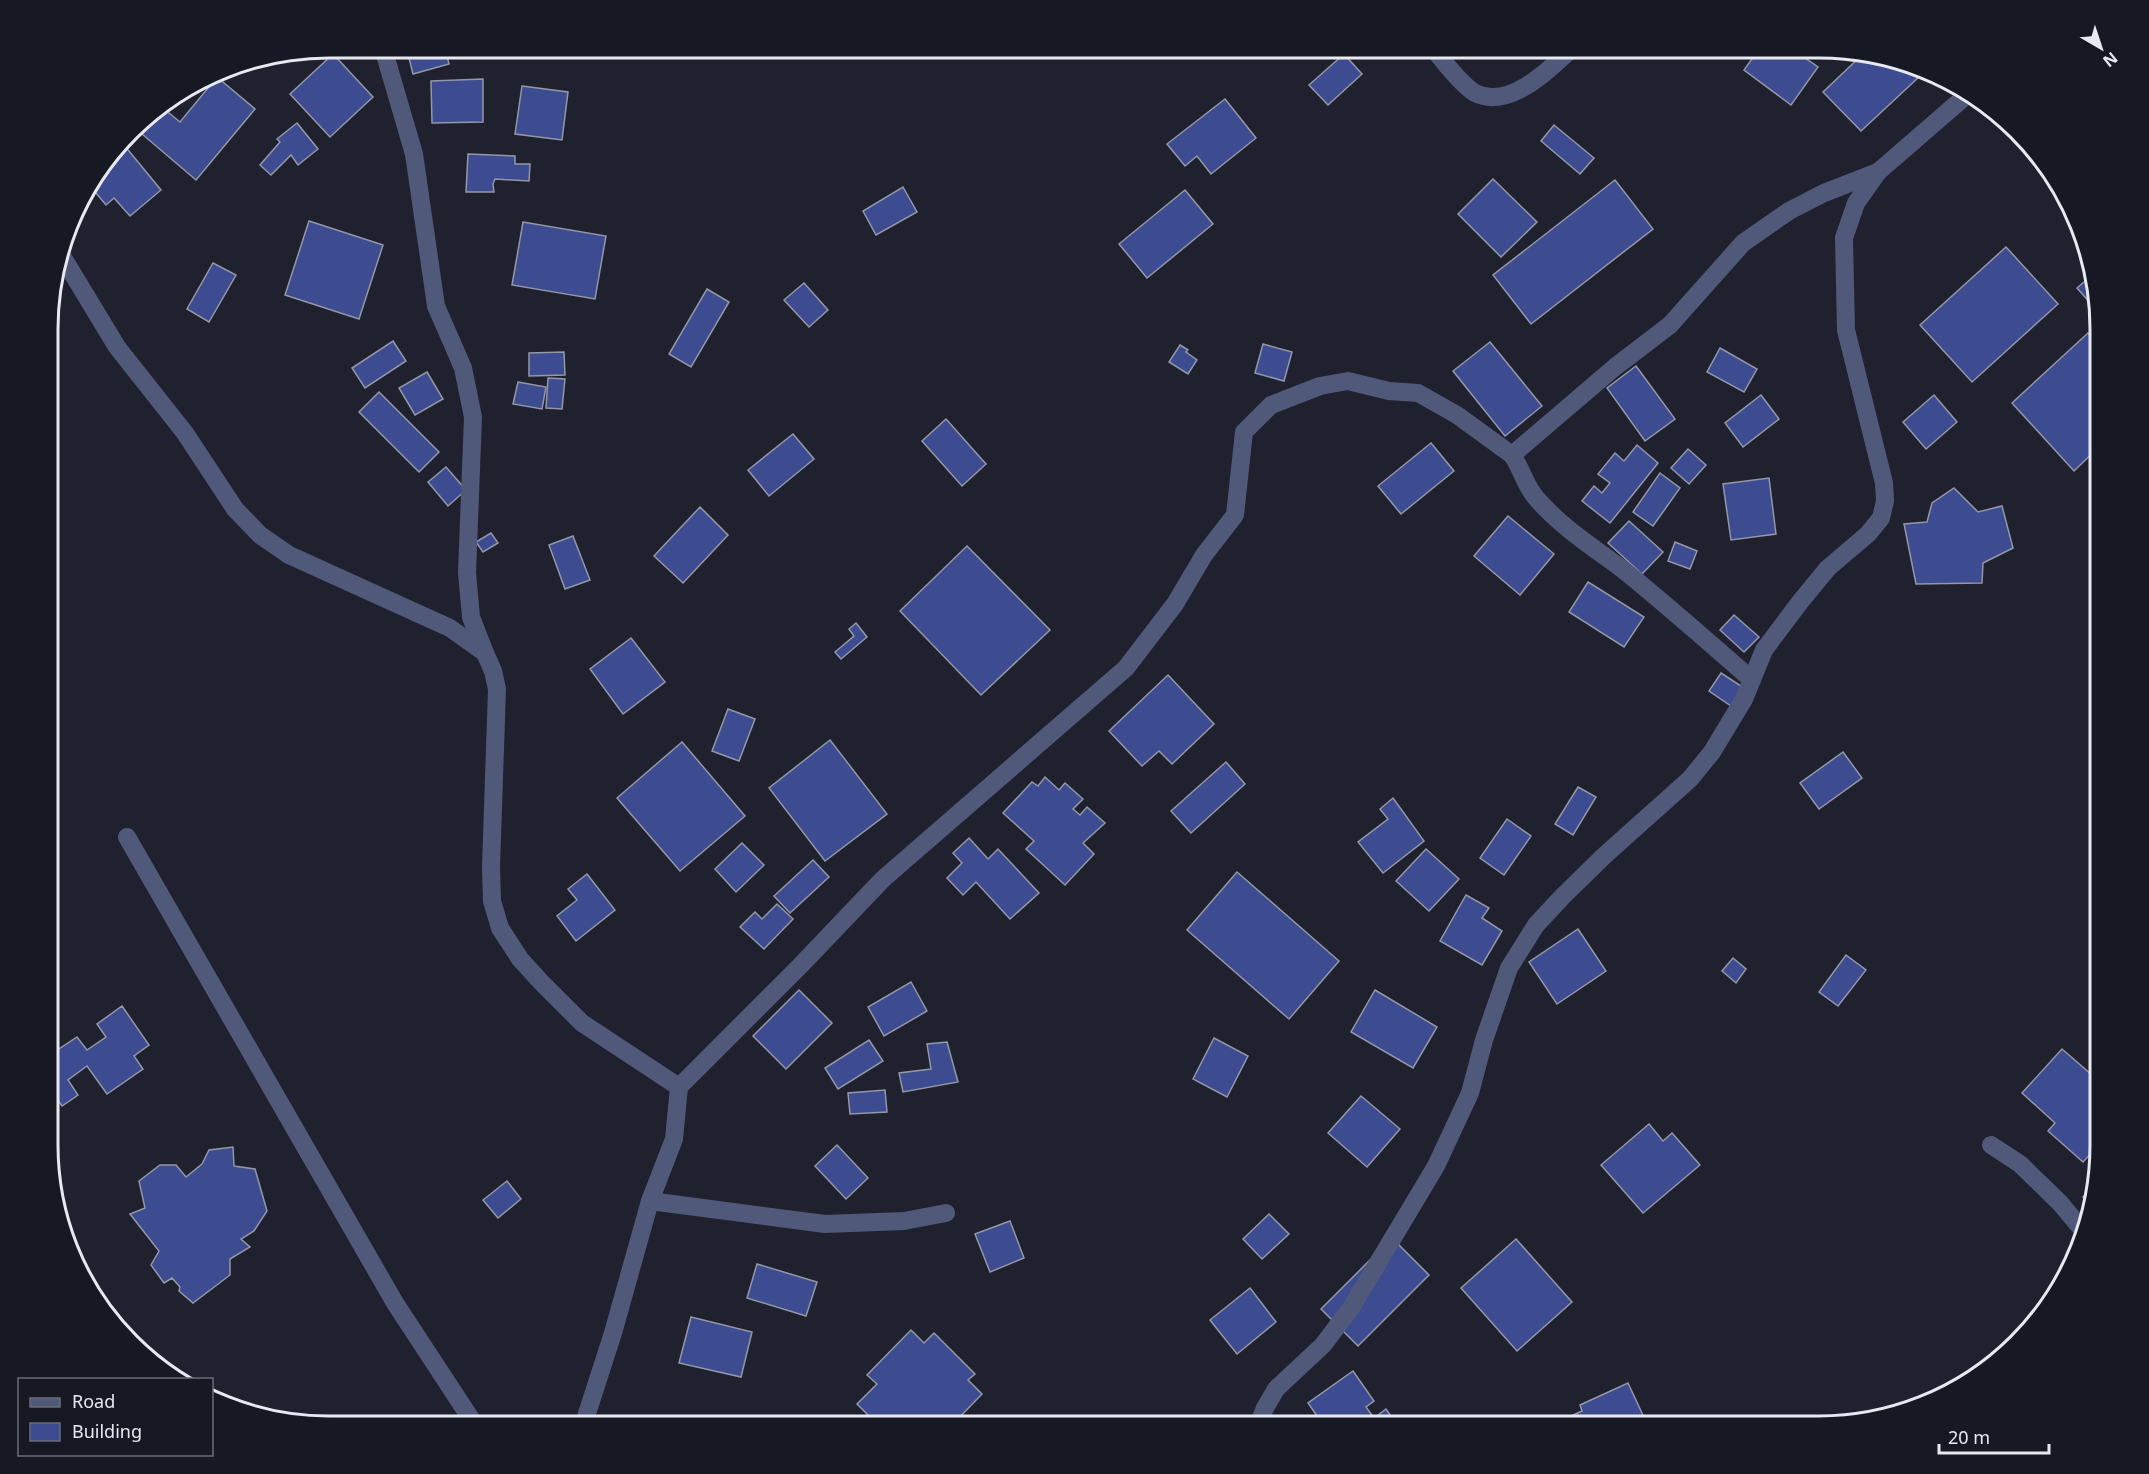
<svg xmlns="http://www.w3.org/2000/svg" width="2149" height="1474" viewBox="0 0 2149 1474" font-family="'Noto Sans',sans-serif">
  <rect width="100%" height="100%" fill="#1f222e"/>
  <!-- building -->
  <g fill="#3d4b91" stroke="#9397a6" stroke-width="1.5">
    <polygon points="413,48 445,48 449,64 413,74 407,50"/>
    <polygon points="1759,49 1792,49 1818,67 1791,105 1744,70"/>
    <polygon points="333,54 373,97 330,137 290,94"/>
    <polygon points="1344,54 1362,74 1328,105 1309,85"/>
    <polygon points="1863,54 1907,63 1920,76 1861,131 1823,92"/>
    <polygon points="217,77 255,109 196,180 142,134 163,108 180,122"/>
    <polygon points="483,79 483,122 432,123 431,81"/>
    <polygon points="522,86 568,92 562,140 515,134"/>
    <polygon points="1225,99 1256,138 1211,174 1197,156 1185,166 1167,144"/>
    <polygon points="297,123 318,149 298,165 291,155 271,175 260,165 280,142 277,139"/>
    <polygon points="1554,125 1594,158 1580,174 1541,141"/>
    <polygon points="124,145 161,190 130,216 114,198 106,205 91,187"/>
    <polygon points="468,154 515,156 515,164 530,164 529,181 495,179 493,184 494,192 466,192"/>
    <polygon points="1493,179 1537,222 1501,257 1458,214"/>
    <polygon points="1615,180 1653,229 1531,324 1493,275"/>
    <polygon points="903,187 917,212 876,235 863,211"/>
    <polygon points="1185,190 1213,224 1147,278 1119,244"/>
    <polygon points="309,221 383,245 359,319 285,295"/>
    <polygon points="523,222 606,236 595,299 512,285"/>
    <polygon points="2006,247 2058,304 1972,382 1920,325"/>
    <polygon points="213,263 236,275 209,322 187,309"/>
    <polygon points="2091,276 2100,312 2100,314 2077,288"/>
    <polygon points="804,283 828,310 809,327 784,300"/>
    <polygon points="707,289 729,302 691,367 669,354"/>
    <polygon points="2088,333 2100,346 2100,446 2074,471 2012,403"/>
    <polygon points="393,341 406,361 365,388 352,368"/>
    <polygon points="1490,342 1542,406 1505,436 1453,371"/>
    <polygon points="1263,344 1292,352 1284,381 1255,373"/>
    <polygon points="1180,345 1188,350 1186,352 1197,360 1188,374 1169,362"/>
    <polygon points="1720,348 1757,369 1744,392 1707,372"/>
    <polygon points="564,352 565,375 529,376 529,353"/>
    <polygon points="1636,366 1675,419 1645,441 1607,388"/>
    <polygon points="427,372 443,399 415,415 399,388"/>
    <polygon points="548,378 565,379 562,409 546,408"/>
    <polygon points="518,382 546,387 542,409 513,404"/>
    <polygon points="379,392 439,452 419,472 359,412"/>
    <polygon points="1761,395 1779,419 1743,447 1725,423"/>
    <polygon points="1934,395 1957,422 1926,449 1903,422"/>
    <polygon points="946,419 986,464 962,486 922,441"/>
    <polygon points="793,434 814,459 769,496 748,470"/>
    <polygon points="1431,443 1454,471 1401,514 1378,486"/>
    <polygon points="1637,445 1658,463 1610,523 1582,501 1594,486 1602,493 1610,483 1598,474 1615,453 1624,461"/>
    <polygon points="1688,449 1706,465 1689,484 1671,468"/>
    <polygon points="446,467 466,490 448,506 428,482"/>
    <polygon points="1660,473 1680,488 1653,526 1633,512"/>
    <polygon points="1769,478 1776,534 1731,540 1723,484"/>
    <polygon points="1954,488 1978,512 2002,506 2013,548 1983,563 1982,583 1916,584 1904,524 1927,522 1932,503"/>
    <polygon points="700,507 728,535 683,583 654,556"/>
    <polygon points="1508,516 1554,554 1520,595 1474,556"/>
    <polygon points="1629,521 1663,552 1642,574 1608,543"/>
    <polygon points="491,533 498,543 483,552 476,542"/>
    <polygon points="573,536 590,580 565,589 549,545"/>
    <polygon points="1675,542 1697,551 1690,569 1668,561"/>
    <polygon points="967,546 1050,630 981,695 900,611"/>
    <polygon points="1588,582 1644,617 1624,647 1569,612"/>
    <polygon points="1734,615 1759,637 1744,652 1720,630"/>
    <polygon points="856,623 867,637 841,659 835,652 854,636 849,629"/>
    <polygon points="631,638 665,682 623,714 590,669"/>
    <polygon points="1721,673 1744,688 1731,706 1709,691"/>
    <polygon points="1168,675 1214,724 1172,764 1159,751 1142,766 1109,731"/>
    <polygon points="728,709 755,719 739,761 712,751"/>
    <polygon points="830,740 887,814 825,861 769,788"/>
    <polygon points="682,742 745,816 680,871 617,798"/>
    <polygon points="1843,752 1862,778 1819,809 1800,783"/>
    <polygon points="1226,762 1245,784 1191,833 1171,811"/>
    <polygon points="1045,777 1059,790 1065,783 1083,799 1073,809 1080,815 1087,807 1105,823 1083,843 1094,854 1065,885 1026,849 1034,841 1003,813 1032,782 1038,786"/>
    <polygon points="1578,787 1596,797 1573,835 1555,824"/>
    <polygon points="1393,798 1424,841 1383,873 1358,842 1388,819 1380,809"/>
    <polygon points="1507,819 1531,836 1504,875 1480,858"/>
    <polygon points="969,838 988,859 998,849 1039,893 1010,919 976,882 963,895 947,878 962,863 953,853"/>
    <polygon points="742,843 764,865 736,892 715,869"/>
    <polygon points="1426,849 1459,879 1429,911 1396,881"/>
    <polygon points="813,860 829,877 790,913 774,896"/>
    <polygon points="1237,872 1339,961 1289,1019 1187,930"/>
    <polygon points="587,874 615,910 576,941 557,916 577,900 568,889"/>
    <polygon points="1466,895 1489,908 1482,918 1502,931 1482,965 1440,941"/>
    <polygon points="777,904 793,919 764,949 740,927 755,912 762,919"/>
    <polygon points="1578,929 1606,971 1557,1004 1529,962"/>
    <polygon points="1846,955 1866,970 1838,1006 1819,992"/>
    <polygon points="1733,958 1746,969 1736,983 1722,971"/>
    <polygon points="911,982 927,1011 884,1036 868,1007"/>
    <polygon points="799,990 832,1023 786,1069 753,1036"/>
    <polygon points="1375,990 1437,1027 1413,1068 1351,1032"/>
    <polygon points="122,1006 149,1045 134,1056 143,1069 107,1094 87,1066 68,1080 78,1095 62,1106 50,1089 50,1055 77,1037 87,1050 106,1037 97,1024"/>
    <polygon points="1214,1038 1248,1056 1227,1097 1193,1079"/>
    <polygon points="869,1040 883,1061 838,1089 825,1068"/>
    <polygon points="947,1042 958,1082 903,1092 899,1073 931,1069 927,1044"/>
    <polygon points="2062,1049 2092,1075 2094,1073 2100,1078 2100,1144 2083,1162 2048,1131 2055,1123 2022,1093"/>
    <polygon points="885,1090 887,1112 850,1114 848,1093"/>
    <polygon points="1361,1096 1400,1129 1367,1167 1328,1133"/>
    <polygon points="1649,1124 1663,1141 1672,1133 1700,1165 1643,1213 1601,1165"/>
    <polygon points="837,1145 868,1178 846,1199 815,1166"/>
    <polygon points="233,1147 234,1166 255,1169 267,1211 254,1231 241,1239 250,1247 230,1259 230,1275 193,1303 179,1291 180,1287 172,1278 164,1283 151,1265 159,1251 130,1214 145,1208 139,1181 160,1165 176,1165 186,1177 202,1164 209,1150"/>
    <polygon points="2097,1179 2092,1204 2083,1197"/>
    <polygon points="507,1181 521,1199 498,1218 483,1200"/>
    <polygon points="1269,1214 1289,1234 1262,1259 1243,1239"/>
    <polygon points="1010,1221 1024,1258 990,1272 975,1234"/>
    <polygon points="1392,1238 1429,1275 1358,1346 1321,1309"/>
    <polygon points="1516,1239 1572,1302 1517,1351 1461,1288"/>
    <polygon points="757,1264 817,1282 806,1316 747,1298"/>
    <polygon points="1250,1288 1276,1322 1237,1354 1210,1320"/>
    <polygon points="691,1317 752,1332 741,1377 679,1363"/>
    <polygon points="911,1330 924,1343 934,1333 975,1374 968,1380 982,1394 951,1426 939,1426 933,1420 928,1426 879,1426 857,1404 877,1384 867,1375"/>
    <polygon points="1353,1371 1374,1401 1366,1407 1374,1418 1386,1409 1398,1426 1324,1426 1308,1403"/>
    <polygon points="1628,1383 1648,1426 1557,1426 1556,1423 1582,1411 1580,1405"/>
  </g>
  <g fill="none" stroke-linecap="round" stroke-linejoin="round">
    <!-- minor -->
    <g stroke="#505979" stroke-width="18">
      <polyline points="383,48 414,154 436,306 463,368 473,417 467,573 471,617 485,653"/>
      <path d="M 1433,48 C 1443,61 1462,85 1475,93 C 1509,110 1549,70 1572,48"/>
      <polyline points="62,256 117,347 185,433 235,509 260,535 289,555 450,628 485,653 493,671 497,689 491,867 492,901 500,928 520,959 541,982 582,1023 679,1087 674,1139 650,1201 613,1333 583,1426"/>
      <polyline points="1512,455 1615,367 1670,325 1743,243 1789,211 1824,193 1878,172"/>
      <polyline points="127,837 395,1303 475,1425"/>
      <path d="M 679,1087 L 800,966 L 883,879 L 1126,668 L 1175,604 L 1204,555 L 1235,515 L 1244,432 L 1271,405 L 1320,386 L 1348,381 L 1389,391 L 1418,393 L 1457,415 L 1512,455 C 1522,469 1525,486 1537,499 C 1562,528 1596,549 1626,572 C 1669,607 1710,643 1752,680"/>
      <polyline points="1991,1145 2020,1164 2060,1203 2086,1234"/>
      <polyline points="650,1201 825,1224 904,1221 946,1213"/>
      <polyline points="1258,1426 1265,1408 1276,1389 1323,1345 1351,1308 1436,1166 1470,1093 1484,1040 1509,968 1536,925 1563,896 1605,855 1690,779 1712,752 1744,699 1764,650 1800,602 1828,568 1868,534 1881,518 1885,501 1884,483 1846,330 1844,238 1856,203 1878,172 1968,94"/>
    </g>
  </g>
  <!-- crop -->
  <path d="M0 0H2149V1474H0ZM329 58H1819A271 271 0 0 1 2090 329V1145A271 271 0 0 1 1819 1416H329A271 271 0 0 1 58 1145V329A271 271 0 0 1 329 58Z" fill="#161924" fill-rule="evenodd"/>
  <path fill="none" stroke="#e7e9f1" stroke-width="3" d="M329 58H1819A271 271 0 0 1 2090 329V1145A271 271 0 0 1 1819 1416H329A271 271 0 0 1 58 1145V329A271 271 0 0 1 329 58Z"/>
  <!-- legend -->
  <rect x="18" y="1378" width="195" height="78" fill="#161924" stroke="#6a6c76" stroke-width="1.5"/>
  <rect x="30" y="1398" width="30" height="9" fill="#505979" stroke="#6a6c76" stroke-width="1.5"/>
  <text x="72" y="1408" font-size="18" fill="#e7e9f1">Road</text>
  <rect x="30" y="1423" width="30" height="18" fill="#3d4b91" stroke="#6a6c76" stroke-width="1.5"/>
  <text x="72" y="1438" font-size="18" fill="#e7e9f1">Building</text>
  <!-- north arrow -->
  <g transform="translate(2101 48) rotate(141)" stroke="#161924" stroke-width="4.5" paint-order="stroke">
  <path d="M0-4.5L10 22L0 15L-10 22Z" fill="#e7e9f1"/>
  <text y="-9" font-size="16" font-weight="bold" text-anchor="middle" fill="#e7e9f1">N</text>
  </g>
  <!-- scale -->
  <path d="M1939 1444v9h110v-9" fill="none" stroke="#e7e9f1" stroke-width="3"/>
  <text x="1948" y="1444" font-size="18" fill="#e7e9f1" stroke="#161924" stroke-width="4.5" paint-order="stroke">20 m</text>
</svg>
